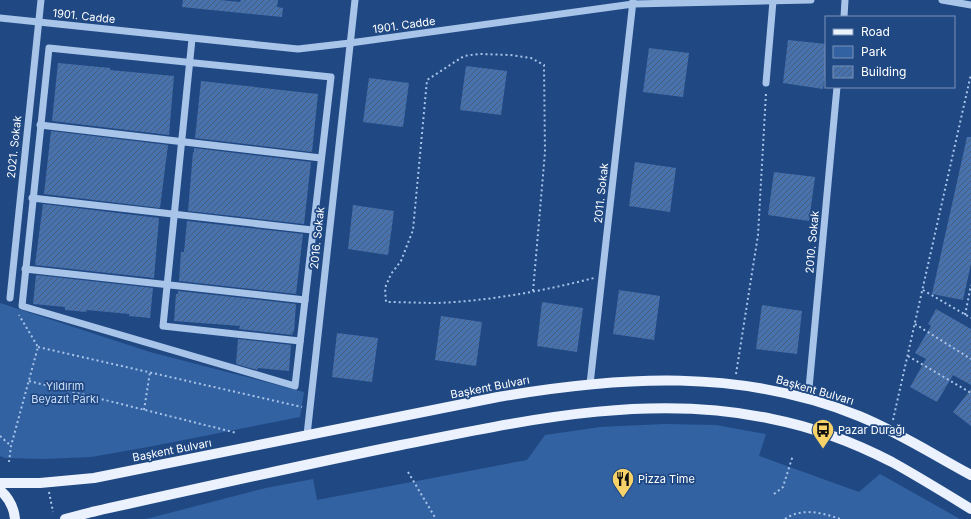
<svg xmlns="http://www.w3.org/2000/svg" width="971" height="519" viewBox="0 0 971 519" font-family="Inter,sans-serif">
  <defs>
    <pattern id="building-hatch" width="6" height="6" patternUnits="userSpaceOnUse"><rect width="6" height="6" fill="#4872ad"/><path d="M-1 1l2-2M0 6l6-6M5 7l2-2" fill="none" stroke="#4a5d78"/></pattern>
  </defs>
  <rect width="100%" height="100%" fill="#204984"/>
  <!-- park -->
  <g fill="#3362a2">
    <polygon points="0,303 150,352 304,392 300,417 148,447 91,457 44,459 5,458 0,456"/>
    <polygon points="665,424 716,425 766,434 759,456 859,492 880,474 960,519 146,519 266,488 313,479 317,500 527,460 545,435 600,427"/>
  </g>
  <!-- building -->
  <g fill="url(#building-hatch)">
    <polygon points="183,0 220,0 240,2 241,0 278,0 277,7 283,8 282,17 182,7"/>
    <polygon points="788,40 826,44 826,70 823,89 783,83"/>
    <polygon points="649,48 689,53 683,97 643,92"/>
    <polygon points="58,63 110,68 110,70 174,76 169,135 52,121"/>
    <polygon points="466,66 507,71 501,115 460,110"/>
    <polygon points="369,78 409,83 403,127 363,122"/>
    <polygon points="201,81 318,94 312,152 195,138"/>
    <polygon points="51,131 168,145 160,208 44,194"/>
    <polygon points="967,137 971,137 971,264 963,300 932,294"/>
    <polygon points="194,148 311,162 304,224 188,211 193,152 194,152"/>
    <polygon points="635,162 676,168 670,212 629,206"/>
    <polygon points="774,172 815,177 809,221 768,215"/>
    <polygon points="43,204 159,218 154,278 35,265"/>
    <polygon points="353,205 394,211 388,255 348,249"/>
    <polygon points="187,221 303,234 296,294 179,281 181,252 184,252"/>
    <polygon points="36,275 153,288 150,318 129,316 129,314 87,310 86,312 65,310 65,307 33,304"/>
    <polygon points="619,290 660,296 654,340 613,334"/>
    <polygon points="178,291 296,304 294,332 293,332 292,335 239,329 240,326 174,321 176,294 178,294"/>
    <polygon points="542,302 583,308 577,352 537,346"/>
    <polygon points="762,305 802,311 797,354 756,349"/>
    <polygon points="936,309 971,329 971,385 953,375 937,402 910,387 926,359 915,353 931,326 928,324"/>
    <polygon points="441,316 482,322 476,366 435,360"/>
    <polygon points="337,333 378,338 372,382 332,377"/>
    <polygon points="238,339 291,345 289,371 258,368 257,370 236,364"/>
    <polygon points="971,389 971,426 953,412"/>
  </g>
  <g fill="none" stroke-linecap="round" stroke-linejoin="round">
    <!-- path -->
    <g stroke="#a8c4e9" stroke-width="2" stroke-dasharray="2 3" stroke-linecap="butt">
      <polyline points="923,290 971,318"/>
      <path d="M 533,291 L 545,152 L 544,65 L 531,58 L 510,55 L 479,54 L 464,56 L 427,80 L 413,230 L 401,261 L 391,274 L 385,288 L 386,302 C 403,302 420,303 437,303 C 489,301 543,291 594,278"/>
      <polyline points="965,315 971,285"/>
      <polyline points="915,324 971,359"/>
      <polyline points="38,347 302,407"/>
      <polyline points="908,356 971,393"/>
      <polyline points="736,374 758,235 766,93"/>
      <polyline points="29,381 237,433"/>
      <polyline points="144,410 150,372"/>
      <polyline points="893,420 971,74"/>
      <polyline points="0,436 11,446"/>
      <polyline points="9,462 11,446 38,347 19,315"/>
      <polyline points="408,472 436,519"/>
      <polyline points="49,492 53,512"/>
      <polyline points="774,494 783,487 793,455"/>
      <path d="M 785,519 C 802,507 823,513 840,519"/>
    </g>
    <!-- minor -->
    <g stroke="#a8c4e9" stroke-width="7">
      <polyline points="942,0 971,5"/>
      <polyline points="844,17 845,0"/>
      <polyline points="0,18 298,49 350,43 633,4 811,0"/>
      <polyline points="192,39 163,326 300,341"/>
      <polygon points="49,48 331,77 295,386 22,306"/>
      <polyline points="766,83 773,1"/>
      <polyline points="40,125 321,158"/>
      <polyline points="32,198 312,230"/>
      <polyline points="25,269 305,300"/>
      <polyline points="10,298 41,0"/>
      <polyline points="590,384 633,1"/>
      <polyline points="808,399 837,87"/>
      <polyline points="307,435 355,0"/>
    </g>
    <!-- major -->
    <g stroke="#ebf2fe" stroke-width="10">
      <path d="M 0,483 L 40,483 L 94,478 L 498,397 C 621,376 740,368 859,416 C 898,432 934,455 971,475"/>
      <path d="M 0,490 C 9,498 14,507 15,519"/>
      <path d="M 65,519 L 92,512 C 195,489 297,466 401,445 C 522,421 649,392 772,419 C 813,427 855,443 892,462 C 919,477 945,493 971,509"/>
    </g>
  </g>
  <!-- icons -->
  <defs>
    <g id="bus-pin" transform="scale(1.15)"><path d="M0 17L-7.5 6A9.5 9.5 0 1 1 7.5 6Z" fill="#f7d268" stroke="#204984"/><path d="M-5-6H5V4H4V6H2V4H-2V6H-4V4H-5ZM-3.5-4V0h7V-4ZM-3.5 1.2v1.5H-2V1.2ZM2 1.2v1.5H3.5V1.2Z" fill="#111"/></g>
    <g id="restaurant-pin" transform="scale(1.15)"><path d="M0 17L-7.5 6A9.5 9.5 0 1 1 7.5 6Z" fill="#f7d268" stroke="#204984"/><path d="M-5-6h1v4h1v-4h1v4h1v-4h1v5L-1.5 .5V6h-2V.5L-5-1ZM5-6V6H3V1.5H1.5Q1.5-4 5-6Z" fill="#111"/></g>
  </defs>
  <g fill-rule="evenodd">
    <use href="#bus-pin" x="823" y="430"/>
    <use href="#restaurant-pin" x="623" y="479"/>
  </g>
  <g text-anchor="middle" stroke-width="3.5" stroke-linejoin="round" paint-order="stroke">
    <!-- street labels -->
    <g font-size="11" fill="#fff" stroke="#204984">
      <text transform="translate(84 16) rotate(6)" y="4">1901. Cadde</text>
      <text transform="translate(404 25) rotate(-8)" y="4">1901. Cadde</text>
      <text transform="translate(14 147) rotate(-84)" y="4">2021. Sokak</text>
      <text transform="translate(601 193) rotate(-84)" y="4">2011. Sokak</text>
      <text transform="translate(317 238) rotate(-84)" y="4">2016. Sokak</text>
      <text transform="translate(812 242) rotate(-85)" y="4">2010. Sokak</text>
      <text transform="translate(490 387) rotate(-11)" y="4">Başkent Bulvarı</text>
      <text transform="translate(815 390) rotate(16)" y="4">Başkent Bulvarı</text>
      <text transform="translate(172 450) rotate(-11)" y="4">Başkent Bulvarı</text>
    </g>
    <!-- park labels -->
    <g font-size="11" fill="#ccdef7" stroke="#204984">
      <text x="65" y="390">Yıldırım<tspan x="65" dy="13">Beyazıt Parkı</tspan></text>
    </g>
    <!-- poi labels -->
    <g font-size="11" fill="#fff" stroke="#204984" text-anchor="start">
      <text x="838" y="434">Pazar Durağı</text>
      <text x="638" y="483">Pizza Time</text>
    </g>
  </g>
  <!-- legend -->
  <rect x="825" y="16" width="130" height="72" fill="#204984" stroke="#7992b5"/>
  <rect x="833" y="29" width="20" height="6" fill="#ebf2fe" stroke="#7992b5"/>
  <text x="861" y="36" font-size="12" fill="#ffffff">Road</text>
  <rect x="833" y="46" width="20" height="12" fill="#3362a2" stroke="#7992b5"/>
  <text x="861" y="56" font-size="12" fill="#ffffff">Park</text>
  <rect x="833" y="66" width="20" height="12" fill="url(#building-hatch)" stroke="#7992b5"/>
  <text x="861" y="76" font-size="12" fill="#ffffff">Building</text>
</svg>
